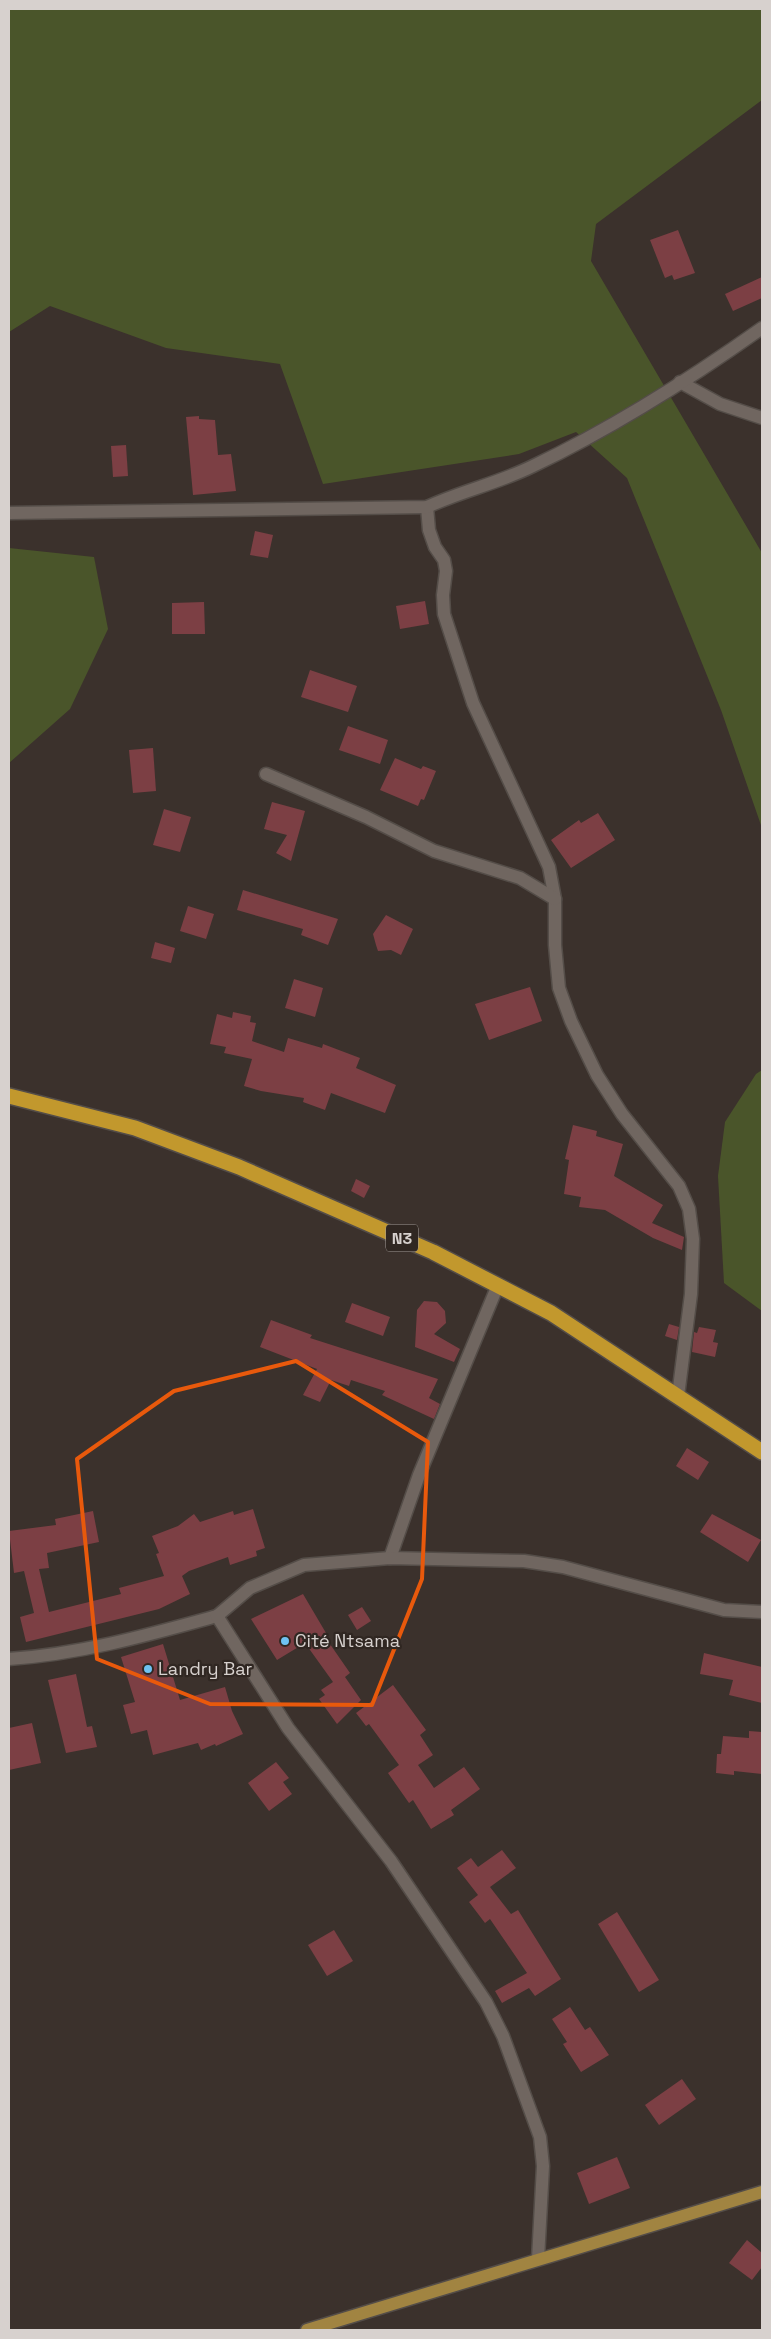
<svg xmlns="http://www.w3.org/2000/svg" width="771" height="2339" viewBox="0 0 771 2339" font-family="'Space Grotesk',sans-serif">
  <rect width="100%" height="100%" fill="#3b312c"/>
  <!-- green -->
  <g fill="#4a552a">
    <polygon points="9,9 762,9 762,100 596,224 591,261 762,553 762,828 721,710 627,478 576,432 519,454 323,484 280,364 166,348 50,306 9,332"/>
    <polygon points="9,548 94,557 108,629 70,709 9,763"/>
    <polygon points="762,1070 762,1311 724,1283 718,1176 725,1122 756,1074"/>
  </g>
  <!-- building -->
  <g fill="#7c3f44">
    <polygon points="678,230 695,273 674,280 672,275 665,278 650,240"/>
    <polygon points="762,277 762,298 733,311 725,294"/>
    <polygon points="199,416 199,419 215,420 218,455 231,454 236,491 193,495 186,417"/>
    <polygon points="126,445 128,476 113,477 111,446"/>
    <polygon points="255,531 273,535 268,558 250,555"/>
    <polygon points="425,601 429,624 400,629 396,606"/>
    <polygon points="204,602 205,634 172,634 172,603"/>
    <polygon points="310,670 357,686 348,712 301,697"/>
    <polygon points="348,726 388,740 380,764 339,750"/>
    <polygon points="153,748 156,791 133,793 129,750"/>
    <polygon points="395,758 421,769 423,766 436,771 424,800 421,799 418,806 380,790"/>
    <polygon points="272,802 305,811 291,861 276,853 287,835 264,829"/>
    <polygon points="164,809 191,817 180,852 153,845"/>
    <polygon points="598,813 615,840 571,868 551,840 579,820 581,823"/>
    <polygon points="243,890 338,919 328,945 301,935 303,929 237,910"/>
    <polygon points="188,906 214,914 206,939 180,931"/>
    <polygon points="386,915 413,929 401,955 391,950 378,951 376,945 373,934"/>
    <polygon points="155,942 175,948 171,963 151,958"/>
    <polygon points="294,979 323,988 315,1017 285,1008"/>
    <polygon points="530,987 542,1021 489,1040 475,1004"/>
    <polygon points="233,1012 251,1016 250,1022 256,1023 252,1041 284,1052 288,1038 322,1048 323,1044 360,1058 356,1068 396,1085 385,1113 331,1093 325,1110 303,1102 304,1098 261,1091 244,1086 252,1059 224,1053 226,1047 210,1044 217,1014 232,1018"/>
    <polygon points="573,1125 597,1131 596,1136 623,1144 614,1176 663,1205 652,1223 684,1237 682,1250 653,1238 605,1210 579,1207 581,1197 564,1194 569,1160 565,1159"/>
    <polygon points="356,1179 370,1186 364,1198 351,1191"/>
    <polygon points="424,1301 437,1302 445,1311 446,1323 434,1334 460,1349 454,1362 415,1347 417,1310"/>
    <polygon points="352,1303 390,1317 383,1336 345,1322"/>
    <polygon points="271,1320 312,1335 310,1338 438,1379 429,1398 440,1404 434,1419 382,1395 385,1391 351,1380 349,1386 331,1380 320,1402 303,1395 317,1369 260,1347"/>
    <polygon points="669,1324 679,1327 677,1340 665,1336"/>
    <polygon points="699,1327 716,1330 713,1342 718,1343 715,1357 692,1352 694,1332 697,1333"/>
    <polygon points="687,1448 709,1462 698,1480 676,1466"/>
    <polygon points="253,1509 265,1548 256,1551 257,1556 230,1565 228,1557 189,1571 182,1576 190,1594 159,1609 26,1642 20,1617 34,1613 24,1571 14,1573 9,1531 56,1525 55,1519 93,1511 99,1542 47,1553 49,1568 39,1569 49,1612 121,1594 119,1588 164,1576 156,1554 159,1553 152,1536 178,1526 194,1514 200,1522 233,1511 234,1515"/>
    <polygon points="712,1514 761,1540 748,1562 700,1532"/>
    <polygon points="303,1594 326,1633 323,1634 350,1673 345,1677 361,1700 337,1724 319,1699 325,1695 321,1690 333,1682 305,1643 277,1660 251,1619"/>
    <polygon points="362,1607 371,1621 357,1630 348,1615"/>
    <polygon points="163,1644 180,1700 225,1687 232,1711 243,1734 216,1746 215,1744 201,1750 198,1743 153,1755 147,1730 131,1734 123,1705 135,1702 121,1657"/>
    <polygon points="704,1653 762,1667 762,1703 729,1695 733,1680 700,1674"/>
    <polygon points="76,1674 87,1727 92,1726 97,1747 66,1753 48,1680"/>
    <polygon points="393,1685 426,1730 420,1735 433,1755 418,1765 434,1788 464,1767 480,1789 451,1810 454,1815 431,1829 413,1800 409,1803 388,1773 399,1765 369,1724 366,1726 356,1713"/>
    <polygon points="32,1723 41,1763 9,1770 9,1728"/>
    <polygon points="749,1731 762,1732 762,1774 734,1771 734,1775 716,1773 717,1754 721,1754 723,1736 749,1738"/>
    <polygon points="276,1762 289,1778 283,1782 292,1794 269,1811 248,1783"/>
    <polygon points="502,1850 516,1868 490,1887 511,1914 518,1910 561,1979 535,1996 529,1988 502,2003 495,1991 527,1973 490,1919 485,1923 469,1902 478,1895 457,1868 471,1858 478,1867"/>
    <polygon points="617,1912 659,1980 639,1992 598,1924"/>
    <polygon points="334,1930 353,1961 327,1976 308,1945"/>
    <polygon points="570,2007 585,2030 590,2027 609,2055 581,2072 563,2044 567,2042 552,2019"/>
    <polygon points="682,2079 696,2099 659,2125 645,2105"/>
    <polygon points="617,2157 630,2188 589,2204 577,2173"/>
    <polygon points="747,2240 762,2253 762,2267 752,2280 729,2263"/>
  </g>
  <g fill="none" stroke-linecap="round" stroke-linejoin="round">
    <!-- street casing -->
    <g stroke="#544d48" stroke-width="15">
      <g id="street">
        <polyline points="680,382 720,404 762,418"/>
        <polyline points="427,507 429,530 435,547 444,560 446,571 443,595 444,614 473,703 549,867 555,899 555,945 559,988 571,1021 597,1075 622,1114 679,1186 689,1209 693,1239 691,1294 678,1396"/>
        <path d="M 9,513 L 427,507 C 461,491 499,483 533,466 C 613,428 690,379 762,328"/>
        <polyline points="266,774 366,817 434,851 520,878 555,899"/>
        <polyline points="390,1558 419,1475 498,1285"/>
        <path d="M 9,1659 C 81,1654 148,1635 217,1616"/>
        <polyline points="538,2259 543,2166 540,2137 503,2036 486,2002 391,1861 288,1728 217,1616 250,1588 304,1565 390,1558 524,1561 563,1567 724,1610 762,1612"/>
      </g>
    </g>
    <!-- primary casing -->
    <g stroke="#544d48" stroke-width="15">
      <polyline id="primary" points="307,2330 762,2192"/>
    </g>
    <!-- highway casing -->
    <g stroke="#544d48" stroke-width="18">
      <polyline id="highway" points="9,1096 135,1128 239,1167 433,1252 551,1313 762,1452"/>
    </g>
    <!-- street -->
    <use href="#street" stroke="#706660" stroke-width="12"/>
    <!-- primary -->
    <use href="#primary" stroke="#a18441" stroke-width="12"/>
    <!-- highway -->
    <use href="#highway" stroke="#c2982d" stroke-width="15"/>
  </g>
  <!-- marked area -->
  <path fill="none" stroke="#e8590c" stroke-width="4" stroke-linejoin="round" d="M 296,1361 L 428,1442 L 422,1579 L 372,1705 L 210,1704 L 97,1659 L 77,1459 L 174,1391 Z"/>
  <!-- markers -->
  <g fill="#6ec2f3" stroke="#302722" stroke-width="2">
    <circle cx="285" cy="1641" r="5"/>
    <circle cx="148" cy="1669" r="5"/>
  </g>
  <g text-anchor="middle" stroke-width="4.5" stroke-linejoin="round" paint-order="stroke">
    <!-- shield labels -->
    <rect fill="#302722" stroke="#a59e9a" stroke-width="1" x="386" y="1224.5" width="32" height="27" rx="4"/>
    <g font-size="16" font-weight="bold" fill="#d7d1ce">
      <text x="402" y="1244">N3</text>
    </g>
    <!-- poi labels -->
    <g font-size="18" fill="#d7d1ce" stroke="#302722" text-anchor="start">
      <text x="295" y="1647">Cité Ntsama</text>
      <text x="158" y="1675">Landry Bar</text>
    </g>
  </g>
  <!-- border -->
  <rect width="771" height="2339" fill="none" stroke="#d7d1ce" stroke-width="20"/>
</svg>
